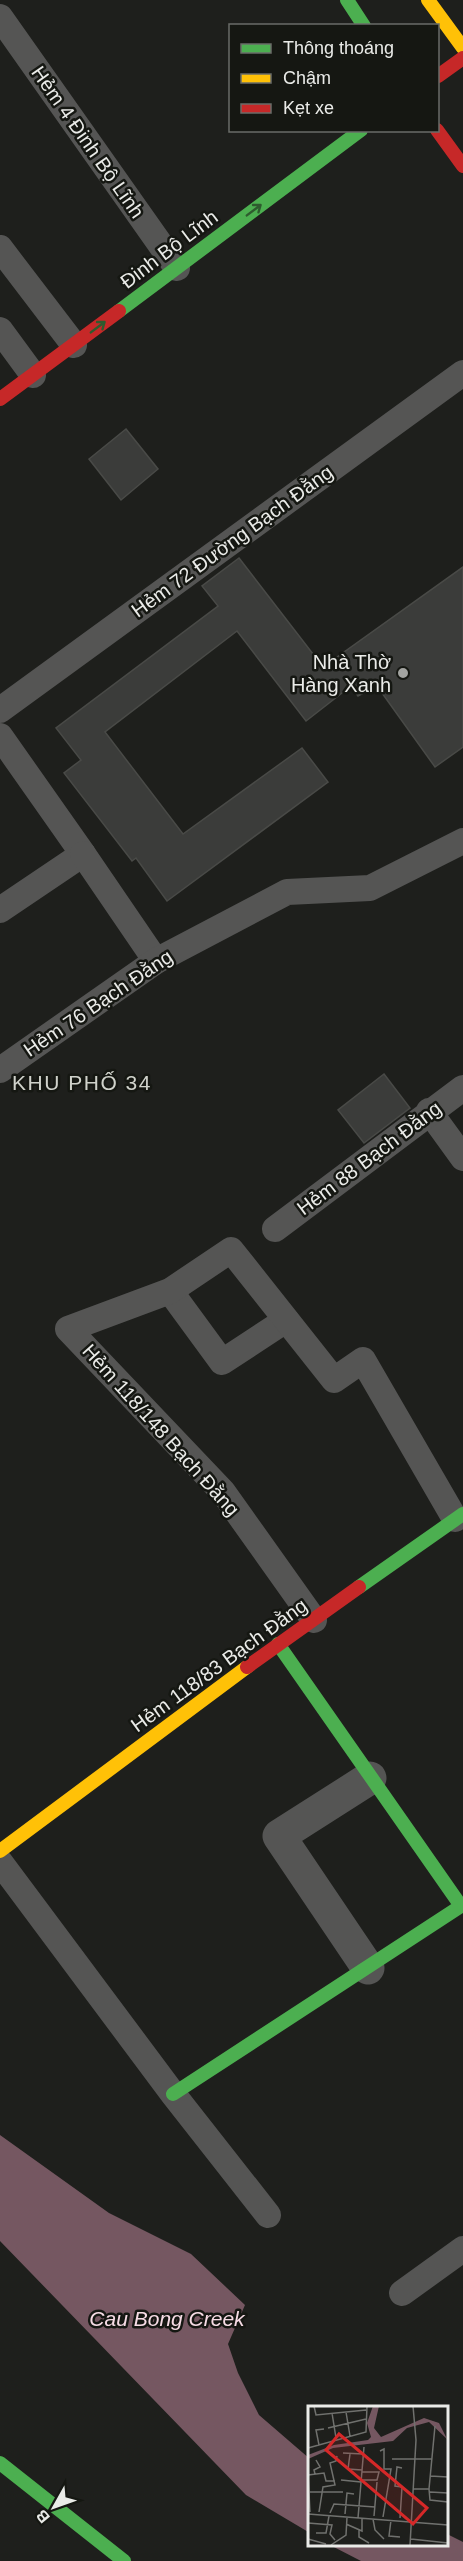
<svg xmlns="http://www.w3.org/2000/svg" width="463" height="2561" viewBox="0 0 463 2561" font-family="Helvetica,sans-serif">
  <rect width="100%" height="100%" fill="#1e1f1c"/>
  <!-- water -->
  <g fill="#755761">
    <polygon points="0,2135 109,2213 191,2254 245,2305 228,2344 238,2373 259,2415 310,2459 310,2533 246,2495 0,2241"/>
    <polygon points="447,2534 463,2542 463,2561 361,2561 330,2545 446,2544"/>
  </g>
  <!-- building -->
  <g fill="#3b3c3a" stroke="#494a47" stroke-width="1.5">
    <polygon points="126,429 158,469 121,500 89,459"/>
    <polygon points="239,558 323,667 463,567 463,747 435,767 377,686 358,696 351,686 306,721 237,631 105,732 183,834 302,748 328,782 167,901 136,858 132,861 64,773 81,760 56,728 218,606 202,586"/>
    <polygon points="384,1074 410,1108 364,1143 338,1110"/>
  </g>
  <g fill="none" stroke-linecap="round" stroke-linejoin="round">
    <!-- lane -->
    <g stroke="#555554" stroke-width="26">
      <polyline points="0,17 177,268"/>
      <polyline points="0,248 74,345"/>
      <polyline points="0,330 33,375"/>
      <polyline points="0,710 463,373"/>
      <polyline points="0,736 83,854 0,910"/>
      <polyline points="83,854 156,961"/>
      <polyline points="0,1070 156,961 287,892 370,888 463,841"/>
      <polyline points="429,1111 463,1158"/>
      <polyline points="275,1229 463,1088"/>
      <polyline points="170,1291 222,1362 286,1320"/>
      <polyline points="314,1620 223,1492 68,1329 170,1291 231,1250 334,1380 363,1360 455,1519"/>
      <polyline points="0,1862 173,2094 268,2215"/>
      <polyline points="402,2293 463,2249"/>
    </g>
    <!-- street -->
    <polyline stroke="#555554" stroke-width="33" points="368,1968 279,1836 370,1778"/>
    <!-- fast -->
    <g stroke="#4caf50" stroke-width="14">
      <polyline points="347,0 364,26"/>
      <polyline points="119,311 361,130"/>
      <polyline points="359,1587 463,1514"/>
      <polyline points="173,2094 461,1906 278,1644"/>
      <polyline points="0,2463 124,2561"/>
    </g>
    <!-- slow -->
    <g stroke="#ffc107" stroke-width="14">
      <polyline points="428,0 463,48"/>
      <polyline points="0,1851 247,1667"/>
    </g>
    <!-- jam -->
    <g stroke="#c62828" stroke-width="14">
      <polyline points="438,76 463,58"/>
      <polyline points="437,130 463,166"/>
      <polyline points="0,399 119,311"/>
      <polyline points="247,1667 359,1587"/>
    </g>
  </g>
  <!-- one-way arrows -->
  <defs><path id="oneway-shaft" d="M-6 0H5M1.5-3L5.5 0L1.5 3" fill="none" stroke-width="1.6" stroke-linecap="round" stroke-linejoin="round" transform="scale(1.5)"/></defs>
  <g stroke="#2e5b2e">
    <use href="#oneway-shaft" transform="translate(254 210) rotate(-37)"/>
    <use href="#oneway-shaft" transform="translate(98 327) rotate(-37)"/>
  </g>
  <!-- markers -->
  <circle fill="#a3a4a1" stroke="#151712" stroke-width="2" cx="403" cy="673" r="6"/>
  <g text-anchor="middle" stroke-width="5" stroke-linejoin="round" paint-order="stroke">
    <!-- street labels -->
    <g font-size="20" fill="#eaebe8" stroke="#151712">
      <text transform="translate(88 142) rotate(55)" y="7">Hẻm 4 Đinh Bộ Lĩnh</text>
      <text transform="translate(169 249) rotate(-37)" y="7">Đinh Bộ Lĩnh</text>
      <text transform="translate(232 541) rotate(-36)" y="7">Hẻm 72 Đường Bạch Đằng</text>
      <text transform="translate(98 1003) rotate(-34)" y="7">Hẻm 76 Bạch Đằng</text>
      <text transform="translate(369 1158) rotate(-37)" y="7">Hẻm 88 Bạch Đằng</text>
      <text transform="translate(161 1430) rotate(48)" y="7">Hẻm 118/148 Bạch Đằng</text>
      <text transform="translate(219 1665) rotate(-36)" y="7">Hẻm 118/83 Bạch Đằng</text>
    </g>
    <!-- poi labels -->
    <g font-size="20" fill="#eaebe8" stroke="#151712" text-anchor="end">
      <text x="391" y="669">Nhà Thờ<tspan x="391" dy="23">Hàng Xanh</tspan></text>
    </g>
    <!-- neighbourhood labels -->
    <g font-size="21" letter-spacing="1.5" fill="#d0d2cb" stroke="#151712">
      <text x="82" y="1090">KHU PHỐ 34</text>
    </g>
    <!-- water labels -->
    <g font-size="21" font-style="italic" fill="#f7dce5" stroke="#151712">
      <text x="167" y="2326">Cau Bong Creek</text>
    </g>
  </g>
  <!-- overview -->
  <g transform="translate(308 2406)">
    <rect width="140" height="140" fill="#1e1f1c"/>
    <path d="M 65,0 L 71,0 L 66,22 L 73,31 L 116,12 L 131,17 L 139,33 L 121,16 L 99,22 L 85,35 L 25,42 L 0,53 L 0,49 L 26,39 L 60,34 L 63,31 L 59,17 Z" fill="#755761"/>
    <path fill="none" stroke="#70716e" stroke-width="1.5" d="M 6,0 L 8,9 L 58,4M 38,6 L 42,30M 24,7 L 28,32M 20,22 L 58,13M 11,39 L 8,24 L 16,23M 0,42 L 58,26 L 59,0M 72,45 L 76,43 L 76,63 L 83,63 L 75,111M 35,47 L 55,48M 42,48 L 40,63 L 54,64M 84,53 L 124,53M 0,68 L 2,106M 7,68 L 6,64 L 12,61 L 8,54M 0,69 L 16,67 L 18,75 L 27,75M 122,70 L 140,71M 33,74 L 53,76M 54,74 L 69,74 L 71,66 L 54,66M 105,83 L 121,83 L 127,20M 121,83 L 122,94 L 140,96M 2,86 L 35,86M 122,86 L 140,87M 11,106 L 15,81 L 27,79 L 22,57 L 28,55 L 29,50M 22,107 L 26,98 L 67,101M 0,108 L 140,119M 37,108 L 39,87 L 46,88M 66,110 L 69,76M 50,112 L 56,41M 92,112 L 94,81 L 87,80 L 89,61 L 94,62M 65,113 L 67,124 L 76,133M 83,114 L 81,130 L 92,131M 0,117 L 24,119 L 22,128 L 27,134M 38,118 L 54,125 L 54,112M 51,124 L 51,131 L 61,137M 8,127 L 18,127 L 21,110M 0,133 L 18,138M 103,133 L 140,137M 23,139 L 38,129 L 39,111M 102,139 L 108,34 L 105,0"/>
    <path fill="#d62828" fill-opacity="0.15" stroke="#d62828" stroke-width="3" d="M 31,28 L 119,102 L 105,118 L 18,44 Z"/>
    <rect width="140" height="140" fill="none" stroke="#eaebe8" stroke-width="3"/>
  </g>
  <!-- legend -->
  <rect x="229" y="24" width="210" height="108" fill="#151712" stroke="#6a6c68" stroke-width="1.5"/>
  <rect x="241" y="44" width="30" height="9" fill="#4caf50" stroke="#6a6c68" stroke-width="1.5"/>
  <text x="283" y="54" font-size="18" fill="#eaebe8">Thông thoáng</text>
  <rect x="241" y="74" width="30" height="9" fill="#ffc107" stroke="#6a6c68" stroke-width="1.5"/>
  <text x="283" y="84" font-size="18" fill="#eaebe8">Chậm</text>
  <rect x="241" y="104" width="30" height="9" fill="#c62828" stroke="#6a6c68" stroke-width="1.5"/>
  <text x="283" y="114" font-size="18" fill="#eaebe8">Kẹt xe</text>
  <!-- north arrow -->
  <g transform="translate(54 2507) rotate(230)" stroke="#151712" stroke-width="4.5" paint-order="stroke">
  <path d="M0-4.5L10 22L0 15L-10 22Z" fill="#eaebe8"/>
  <text y="-9" font-size="16" font-weight="bold" text-anchor="middle" fill="#eaebe8">B</text>
  </g>
</svg>
